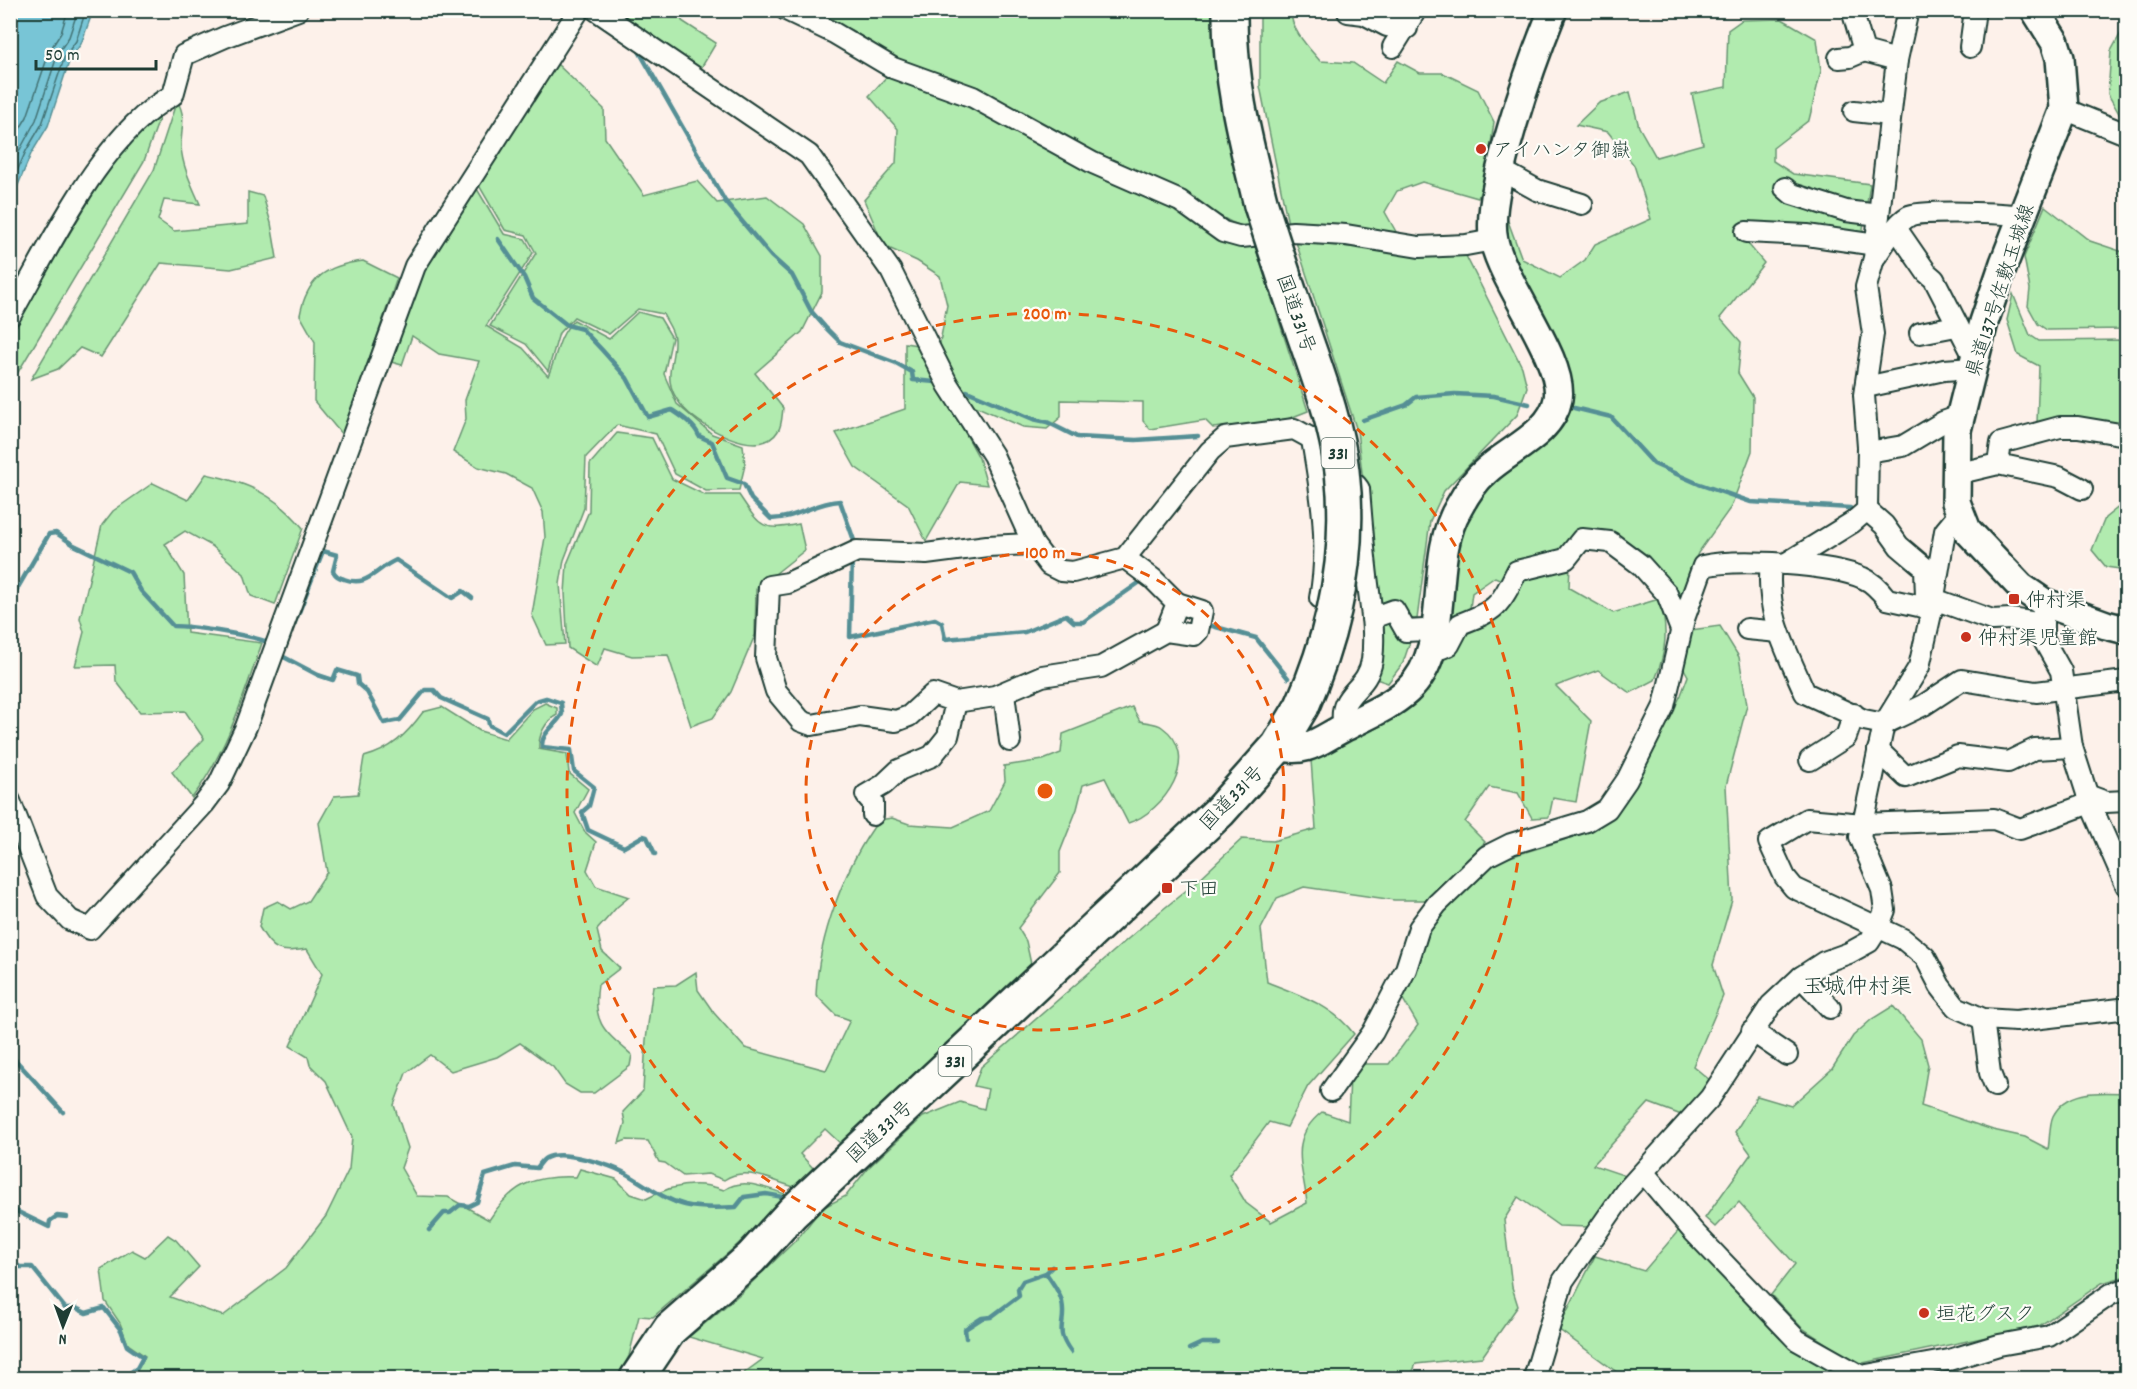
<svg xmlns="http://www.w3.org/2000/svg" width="2137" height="1389" viewBox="0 0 2137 1389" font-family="Dekko,'Klee One',sans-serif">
  <rect width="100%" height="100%" fill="#fdf1ea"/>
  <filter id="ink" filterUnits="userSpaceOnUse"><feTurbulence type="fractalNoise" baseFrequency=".0167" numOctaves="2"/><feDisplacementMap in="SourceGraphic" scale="12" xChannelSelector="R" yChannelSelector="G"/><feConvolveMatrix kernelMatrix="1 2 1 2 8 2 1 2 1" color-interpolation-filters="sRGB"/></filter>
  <g filter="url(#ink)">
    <!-- green -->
    <g fill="#b1ebaf" stroke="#689472" stroke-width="1.5">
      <polygon points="618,11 681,11 682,21 716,43 700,70"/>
      <polygon points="806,11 1218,11 1219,79 1228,142 1249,229 1231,222 1130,168 901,61 851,30"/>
      <path d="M 1260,11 L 1291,11 C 1290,29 1309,48 1320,61 L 1353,63 L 1383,83 L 1398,61 L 1420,73 L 1443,73 L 1478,90 L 1494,122 L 1487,172 L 1478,198 L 1422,182 L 1397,191 L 1385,212 L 1399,237 L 1349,225 L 1288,224 L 1260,86 Z"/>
      <polygon points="1782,19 1817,39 1821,71 1809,120 1773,148 1773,161 1793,174 1870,184 1862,235 1747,221 1739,233 1764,263 1720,318 1741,342 1738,373 1753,397 1752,451 1731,507 1698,553 1678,602 1646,560 1577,534 1559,552 1504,581 1495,577 1472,593 1470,608 1456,620 1447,638 1446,564 1471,506 1496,476 1562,418 1503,242 1505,213 1522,259 1560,278 1585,260 1595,244 1651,219 1634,165 1608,132 1576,125 1599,103 1630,92 1639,127 1656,157 1703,144 1692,94 1726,87 1728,30 1742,20"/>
      <polygon points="2126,24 2126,126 2108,94 2111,51"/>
      <path d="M 556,63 L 604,109 L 605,138 L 644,195 L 697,181 L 717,203 L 767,196 L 804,224 L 822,256 L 822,292 L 802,332 L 755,373 L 783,408 C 782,415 782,426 778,431 C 760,462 696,425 681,405 C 660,378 675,365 674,339 C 674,331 666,321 663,314 L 638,309 L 609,334 L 574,317 L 559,333 L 548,371 L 526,344 L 490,326 L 536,253 L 526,235 L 505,230 L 477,182 Z"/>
      <polygon points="890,73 965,103 1178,206 1205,229 1228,244 1255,246 1308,411 1285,420 1213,428 1205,420 1150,429 1143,421 1143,402 1061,400 1061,417 1047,429 1023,427 966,402 938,353 947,305 940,276 917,261 884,246 864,200 896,163 898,129 869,96"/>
      <path d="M 177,100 C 187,119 181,126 181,146 C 182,166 192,186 200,204 L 164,200 L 158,220 L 174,231 L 248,224 L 248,192 L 263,196 L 271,223 L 277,258 L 231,269 L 161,263 L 101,357 L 80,348 L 58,369 L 31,379 L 154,170 Z"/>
      <polygon points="162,111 144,161 11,384 11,332 115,157"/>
      <path d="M 474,184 L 504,234 L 525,239 L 533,253 L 486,326 L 523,348 L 548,376 C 558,354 557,337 574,320 L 609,339 L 638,312 L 660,318 L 672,338 L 664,374 L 677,404 L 712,434 L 743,445 L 745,465 L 739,490 L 706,491 L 675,474 L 656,434 L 617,425 L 586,457 L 584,508 L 564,560 L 560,584 L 565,644 L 546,645 L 532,615 L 545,537 L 543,512 L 532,488 L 506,474 L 478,467 L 453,452 L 466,419 L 465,400 L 479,361 L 439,354 L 412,336 L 402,365 L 384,360 L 410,293 Z"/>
      <polygon points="2045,206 2090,241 2126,253 2126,329 2047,330 2038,324 2028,306 2030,289 2024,257"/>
      <polygon points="1296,242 1423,254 1464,252 1522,367 1527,387 1517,415 1444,491 1430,521 1417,619 1409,619 1396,600 1378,605 1357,431"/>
      <path d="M 363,261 L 397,278 L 343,436 L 314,401 L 315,342 L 300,315 C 307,278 327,265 363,261 Z"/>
      <polygon points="2013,294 2030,335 2039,341 2126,340 2126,426 2072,419 2037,423 2039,366 2018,355 2007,320"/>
      <polygon points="905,343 917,345 979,458 987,485 960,482 926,541 908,505 855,467 836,433 905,409"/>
      <path d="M 617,433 L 652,438 L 672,479 L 705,495 L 739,495 C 760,526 761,532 799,524 L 805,550 L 756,589 L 755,635 L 731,692 L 713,718 L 691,726 L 668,655 L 632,656 L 605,648 L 597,667 L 568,648 L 565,593 L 567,564 L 589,511 L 590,464 Z"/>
      <path d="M 206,474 C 248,483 275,494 303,528 L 275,605 L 251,596 L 244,574 L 212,546 L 185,531 L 165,544 L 184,575 L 187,633 L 262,643 C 243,697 227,752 192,798 L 172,772 L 204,739 L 185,711 L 140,712 L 116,681 L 115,665 L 75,666 L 84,632 L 80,618 L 102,525 L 113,511 L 153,483 L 188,500 Z"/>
      <polygon points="2126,501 2126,570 2106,567 2092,550 2105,518"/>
      <path d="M 1570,565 L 1569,588 L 1613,613 L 1659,599 C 1669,628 1666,653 1655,680 L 1630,693 L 1598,670 L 1556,686 L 1591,721 L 1576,802 L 1553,798 L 1549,817 L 1532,818 L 1518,793 L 1489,787 L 1465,822 L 1485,842 L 1429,900 L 1394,900 L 1304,887 L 1277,898 L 1261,929 L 1267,982 C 1300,995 1332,1005 1354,1034 L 1308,1086 L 1287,1127 L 1269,1122 L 1229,1175 L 1246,1203 L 1271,1222 L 1307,1203 C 1303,1166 1288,1139 1322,1112 L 1348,1121 L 1350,1077 L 1362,1064 L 1389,1064 L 1418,1025 L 1401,996 L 1426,931 L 1447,905 L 1494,862 L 1564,840 L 1607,820 L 1640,778 L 1681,695 L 1688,676 L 1683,667 L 1691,630 L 1720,626 L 1739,657 L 1747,705 L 1726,786 L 1732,900 L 1713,965 L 1723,996 L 1693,1066 L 1711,1081 L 1684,1116 L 1649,1103 L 1593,1165 L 1629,1177 L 1589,1227 L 1559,1226 L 1518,1197 L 1504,1220 L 1512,1287 L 1518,1306 L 1482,1357 L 1416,1364 L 1410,1378 L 737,1378 L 763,1359 L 689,1337 L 741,1293 L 797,1239 L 822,1208 L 846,1196 L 868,1168 L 923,1117 L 960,1102 L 984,1109 L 988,1089 L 974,1086 L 981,1067 L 1145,924 L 1194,884 L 1242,839 L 1273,841 L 1316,829 L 1311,760 L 1397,712 L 1435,653 L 1499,614 L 1518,591 L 1523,578 Z"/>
      <polygon points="1391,617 1410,642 1403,663 1388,683 1376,679 1378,623"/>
      <path d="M 545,703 L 557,708 L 557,715 C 545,721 538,736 539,749 L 567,754 L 569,773 L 588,789 L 575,813 L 585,832 L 596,842 L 587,870 L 596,886 L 629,897 L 617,907 L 597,930 L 602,951 L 620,968 L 598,985 C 592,1023 604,1031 632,1055 L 630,1066 L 594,1093 L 580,1093 L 565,1084 L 553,1067 L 520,1043 L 497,1057 L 451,1071 L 430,1055 L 406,1073 L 394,1105 L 408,1148 L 401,1168 L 417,1196 L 448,1197 L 489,1220 C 512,1184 534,1175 576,1177 L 580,1169 L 616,1179 L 631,1194 L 646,1199 C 671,1185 697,1180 724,1190 C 745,1176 766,1189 789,1195 L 735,1247 L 653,1317 L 639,1316 L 629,1356 L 617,1378 L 124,1378 L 137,1371 L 145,1356 L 128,1344 L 120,1323 L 105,1301 L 101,1269 L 132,1250 L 145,1257 L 168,1235 L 176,1240 L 199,1267 L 170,1297 L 223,1316 L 286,1268 L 326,1216 L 349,1169 L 352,1137 L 326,1081 L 310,1065 L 308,1057 L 290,1046 L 322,974 L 307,949 C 278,953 274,952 259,927 L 263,908 L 278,901 L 291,909 L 308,901 L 327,872 L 319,823 L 334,796 L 358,794 L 364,757 C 391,750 407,734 423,712 L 442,707 L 480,731 L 506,739 L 533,709 Z"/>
      <path d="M 1132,707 L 1140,721 C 1147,723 1157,723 1162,727 C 1203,756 1164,812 1128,823 L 1105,778 L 1083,785 L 1077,809 L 1060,852 L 1060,873 L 1018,928 L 1026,941 L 1031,964 L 840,1143 L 825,1129 L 800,1154 L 813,1168 L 795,1187 C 771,1181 746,1165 724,1180 L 708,1174 L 683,1176 L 665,1163 L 659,1162 L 648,1141 L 627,1140 L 619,1143 L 625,1123 L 623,1112 L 643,1091 L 646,1040 L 653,986 L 676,985 L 696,972 L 698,990 L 714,1013 L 745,1048 L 826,1070 L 850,1020 L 836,1015 L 816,995 C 818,938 845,865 879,820 L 892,818 L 909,824 L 953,827 L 989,811 L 1005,781 L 1004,766 L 1043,760 L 1061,753 L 1063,734 Z"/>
      <path d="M 1893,1006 L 1921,1039 L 1928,1065 L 1921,1106 L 1993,1130 L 2025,1137 L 2048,1149 C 2050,1139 2049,1125 2053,1116 C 2067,1089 2099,1092 2125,1093 L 2126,1276 L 2102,1283 L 2039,1326 L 1858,1364 L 1802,1328 L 1771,1295 L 1795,1264 L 1739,1202 L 1715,1227 L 1705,1218 L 1751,1154 L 1735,1132 L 1757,1096 L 1791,1106 L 1832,1069 L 1853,1036 L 1872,1019 Z"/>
      <polygon points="1679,1230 1792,1350 1850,1378 1625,1378 1558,1329 1595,1256 1644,1271"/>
    </g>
    <!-- water -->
    <polygon fill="#78c5d6" stroke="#548f95" stroke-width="1.5" points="11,10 93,11 81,44 70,59 48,126 31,154 11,202"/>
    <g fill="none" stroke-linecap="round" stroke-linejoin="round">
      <!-- shore -->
      <g stroke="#437375" stroke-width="1.5">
        <polyline points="10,145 27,117 50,50 61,33 68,10"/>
        <polyline points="10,168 36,120 58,53 69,37 78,10"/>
        <polyline points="10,187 26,151 42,124 65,56 76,41 86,10"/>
      </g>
      <!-- stream -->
      <g stroke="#548f95" stroke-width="4.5">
        <polyline points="636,46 725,201 771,256 792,275 811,311 825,327 840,342 896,363 912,372 913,380 935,382"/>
        <path d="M 498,239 L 524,277 L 533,298 L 567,325 L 582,329 L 602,350 L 627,378 L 648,417 L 672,410 C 681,416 695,425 699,436 L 712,442 L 727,478 L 744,484 L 751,499 L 771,519 C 796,519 815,502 840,501 L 856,546"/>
        <polyline points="967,391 1033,419 1047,422 1077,437 1136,440 1198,436"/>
        <polyline points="1574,408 1611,417 1654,464 1699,484 1751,502 1850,508"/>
        <polyline points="1363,420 1406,405 1416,397 1455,394 1494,396 1529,404"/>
        <polyline points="852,558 850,637 935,619 942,623 945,639 1025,632 1066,615 1074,622 1083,622 1143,580"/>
        <path d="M 10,601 L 49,534 L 56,533 L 74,545 L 130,572 L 141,591 L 173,626 C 187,626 262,636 270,644"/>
        <polyline points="1205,624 1256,638 1288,678"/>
        <path d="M 294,625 L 323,551 L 337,555 L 333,571 C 336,576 338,577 344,579 C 368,588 375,569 396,560 L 452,598 L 463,591 L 472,598"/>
        <path d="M 280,655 L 318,675 L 333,680 L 337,670 L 357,676 L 358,684 L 367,692 L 384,723 L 400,720 L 425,690 L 434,690 L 441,698 L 488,719 L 489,725 L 504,733 L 536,701 L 546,698 L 561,703 L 562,714 C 557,725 541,732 542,747 L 571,750 L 574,771 L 594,787 L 589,806 L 582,812 L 588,830 L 624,847 L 643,836 L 647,837 L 655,854"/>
        <polyline points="10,1054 63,1112"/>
        <polyline points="10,1208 49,1227 50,1221 57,1216 67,1217"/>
        <path d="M 429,1230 L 444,1213 L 450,1213 L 460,1205 L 469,1206 L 477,1202 L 485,1175 L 515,1166 L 537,1168 C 539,1165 543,1159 546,1158 C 562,1149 610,1165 625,1173 C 645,1184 662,1199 685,1205 C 702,1209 720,1208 736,1207 L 744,1197 L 766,1194 L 783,1197"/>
        <polyline points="10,1261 20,1267 32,1267 65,1308 76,1308 86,1313 104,1308 121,1330 127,1346 143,1357 137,1368 122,1378"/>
        <path d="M 1052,1267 L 1046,1273 C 1052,1282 1060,1292 1062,1302 C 1067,1326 1053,1327 1071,1352"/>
        <polyline points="966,1338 965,1329 982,1318 991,1317 1019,1296 1018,1289 1023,1281 1046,1273"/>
        <polyline points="1189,1349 1202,1343 1218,1343"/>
      </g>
      <!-- street casing -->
      <g stroke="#1f3d34" stroke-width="24">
        <g id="street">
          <polyline points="596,10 809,155 891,271 948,385 993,455 1033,544 1049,565 1061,571 1073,572 1125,558 1210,451 1225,438 1294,429 1325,446 1338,462"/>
          <polyline points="786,10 834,33 893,68 973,97 1093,163 1180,201 1223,232 1241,237 1293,232 1346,235 1419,247 1466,245 1493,240"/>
          <polyline points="1852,10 1864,51 1897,60"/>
          <polyline points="1348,12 1364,14 1387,26 1407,28"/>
          <polyline points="1393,47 1416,10"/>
          <polyline points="1970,47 1975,10"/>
          <polyline points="1839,58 1850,57 1864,51"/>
          <polyline points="2064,109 2126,134"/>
          <polyline points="1854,111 1890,115"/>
          <polyline points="1501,170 1537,190 1582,204"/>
          <polyline points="1785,188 1792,194 1846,211 1879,215"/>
          <polyline points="1896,228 1927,273 1934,279 1975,359"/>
          <polyline points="1746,232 1807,235 1876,245"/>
          <path d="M 1876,256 C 1885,243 1895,224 1909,216 C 1920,210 2006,213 2022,216"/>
          <path d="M 10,316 C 50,247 102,133 173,95 L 184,55 L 225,37 L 298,10"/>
          <polyline points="1920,333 1956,326"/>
          <polyline points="1866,387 1944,370 1973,368"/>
          <path d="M 1312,440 C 1321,492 1330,546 1320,598"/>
          <polyline points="1868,452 1903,446 1943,422 1960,416"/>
          <polyline points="1998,464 2059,477 2082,489"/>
          <polyline points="1956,474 1998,464 2001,443 2060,427 2078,427 2126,435"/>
          <polyline points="1867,510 1884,525 1899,546 1925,568 1926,597"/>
          <polyline points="1033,544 987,546 926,554 857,551 788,583 769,586 766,658 776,691 801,721 812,725 860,716 896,721 909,716 933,694 956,702 995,696 1042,676 1101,667 1166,631 1194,635 1198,631 1202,611 1177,603"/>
          <polyline points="1125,558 1153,579 1177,603 1166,631"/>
          <path d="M 1771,564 C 1765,613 1786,649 1805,693 L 1864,720 L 1884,724 L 1924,705 L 1962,680 L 2036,692 L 2126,681"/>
          <polyline points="1785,564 1853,522 1867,510 1868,447 1864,395 1873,334 1866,287 1874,258 1897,60 1908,10"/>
          <polyline points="1934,599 1992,620 2011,619 2043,624"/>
          <polyline points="2043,602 2043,639 2061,671 2072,747 2090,803 2126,885"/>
          <path d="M 1372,618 L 1394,610 L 1406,631 L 1424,630 L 1432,642 L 1442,648 L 1449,645 L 1460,624 C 1497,610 1499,607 1517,571 L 1566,559 L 1582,539 L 1610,542 L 1641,565 L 1667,594 L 1681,630"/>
          <polyline points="1747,629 1779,632"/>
          <polyline points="1004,693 1010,741"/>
          <path d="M 1344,727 C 1336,691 1367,693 1372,660 C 1376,629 1369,598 1366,567 C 1363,541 1361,515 1359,489 L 1356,485"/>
          <polyline points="1878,750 1906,777 1958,756 2008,762 2035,749 2072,747"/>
          <polyline points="1810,760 1846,737 1854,714"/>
          <polyline points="2087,795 2106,802 2126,801"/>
          <polyline points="10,801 47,896 70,920 90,929 204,804 219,784 246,727 415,266 579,10"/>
          <polyline points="2090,803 2020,829 1994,819 1863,824 1807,819 1769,842 1785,877 1794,888 1903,939 1925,957 1940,986 1956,1007 1983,1019 2016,1021 2120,1009"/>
          <polyline points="873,815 873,803 866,795 883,785 899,770 932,756 948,736 956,702"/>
          <polyline points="1801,977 1830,1008"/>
          <polyline points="1983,1019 1990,1073 1995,1086"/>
          <polyline points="1752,1031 1787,1055"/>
          <path d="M 1331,1091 L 1373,1032 L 1406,969 L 1419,928 L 1437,904 L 1487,856 L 1511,844 L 1587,821 L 1607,809 L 1627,780 L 1664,706 L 1684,619 L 1703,566 C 1738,558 1831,564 1863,578 C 1873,582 1880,590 1887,599 L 1932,609"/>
          <polyline points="1644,1173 1693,1231 1797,1340 1861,1376 1949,1360 1999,1345 2049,1336 2111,1294 2126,1289"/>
          <polyline points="1534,1378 1563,1281 1625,1192 1710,1098 1771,1005 1801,977 1824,962 1849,953 1869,942 1878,928 1885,910 1882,890 1860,837 1863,824 1884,724 1919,667 1932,609 1945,531 1959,514"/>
        </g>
      </g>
      <!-- secondary casing -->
      <g stroke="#1f3d34" stroke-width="32">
        <g id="secondary">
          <polyline points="2035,10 2055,42 2060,58 2064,109 2004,263 1984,322 1957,430 1956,502 1967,530 2021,587 2043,602 2106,625 2126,630"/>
          <path d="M 1278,746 C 1306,755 1321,739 1345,727 C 1366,716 1389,707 1407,691 C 1455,648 1426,560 1459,507 C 1466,494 1475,480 1486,471 C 1510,449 1552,433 1558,399 C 1565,361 1504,286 1494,241 C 1483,195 1534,57 1553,10"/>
        </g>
      </g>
      <!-- highway casing -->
      <g stroke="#1f3d34" stroke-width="38">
        <g id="highway">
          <path d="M 1230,10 C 1229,78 1245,140 1261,205"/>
          <polyline points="637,1378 670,1329 751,1258 792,1213 1219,812 1278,746 1302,706"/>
        </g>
      </g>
      <!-- street -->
      <use href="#street" stroke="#fdfcf7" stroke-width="20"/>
      <!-- secondary -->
      <use href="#secondary" stroke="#fdfcf7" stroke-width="27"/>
      <!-- highway -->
      <use href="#highway" stroke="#fdfcf7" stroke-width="33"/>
      <!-- highway-bridge casing -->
      <g stroke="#1f3d34" stroke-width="38" stroke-linecap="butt">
        <path id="highway-bridge" d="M 1261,205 C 1274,246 1287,286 1301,326 C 1317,373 1336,421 1342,471 C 1352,554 1335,631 1302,706"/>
      </g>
      <!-- highway-bridge -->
      <use href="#highway-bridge" stroke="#fdfcf7" stroke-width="33"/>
    </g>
  </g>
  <!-- distance rings -->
  <g fill="none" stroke="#e8590c" stroke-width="3" stroke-dasharray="10 8">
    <circle cx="1045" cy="791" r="239"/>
    <circle cx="1045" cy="791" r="478"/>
  </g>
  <!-- markers -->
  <g fill="#c8321e" stroke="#fdfcf7" stroke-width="2">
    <circle cx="1481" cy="149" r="6"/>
    <rect x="2008" y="593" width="12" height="12" rx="3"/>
    <circle cx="1966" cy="637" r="6"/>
    <rect x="1161" y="882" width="12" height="12" rx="3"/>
    <circle cx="1924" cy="1313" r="6"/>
  </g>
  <g text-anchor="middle" stroke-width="4.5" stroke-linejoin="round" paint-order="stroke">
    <!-- shield labels -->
    <g fill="#fdfcf7" stroke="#62766e" stroke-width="1.5">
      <rect x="1321.5" y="438" width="33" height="30" rx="4.5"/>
      <rect x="938.5" y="1046" width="33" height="30" rx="4.5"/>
    </g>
    <g font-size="18" font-weight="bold" fill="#1f3d34">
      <text x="1338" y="459">331</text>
      <text x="955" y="1067">331</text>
    </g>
    <!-- poi labels -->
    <g font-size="20" fill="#1f3d34" stroke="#fdfcf7" text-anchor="start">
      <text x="1493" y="156">アイハンタ御嶽</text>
      <text x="2026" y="606">仲村渠</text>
      <text x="1978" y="644">仲村渠児童館</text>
      <text x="1179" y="895">下田</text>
      <text x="1936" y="1320">垣花グスク</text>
    </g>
    <!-- street labels -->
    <g font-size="20" fill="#1f3d34" stroke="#fdfcf7">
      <text transform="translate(1999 290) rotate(-72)" y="7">県道137号佐敷玉城線</text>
      <text transform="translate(1297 313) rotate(71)" y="7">国道331号</text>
      <text transform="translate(1231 797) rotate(-46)" y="7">国道331号</text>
      <text transform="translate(879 1131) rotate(-43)" y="7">国道331号</text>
    </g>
    <!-- quarter labels -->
    <g font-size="22" fill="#1f3d34" stroke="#fdfcf7">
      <text x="1857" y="993">玉城仲村渠</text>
    </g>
  </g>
  <circle cx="1045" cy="791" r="9" fill="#e8590c" stroke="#fdfcf7" stroke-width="3"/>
  <g font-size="18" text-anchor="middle" font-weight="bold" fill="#e8590c" stroke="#fdfcf7" stroke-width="4.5" stroke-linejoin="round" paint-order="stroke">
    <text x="1045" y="319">200 m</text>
    <text x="1045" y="558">100 m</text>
  </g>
  <!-- margin -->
  <rect width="2137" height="1389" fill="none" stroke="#fdfcf7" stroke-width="36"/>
  <rect x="18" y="18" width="2101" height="1353" fill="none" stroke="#1f3d34" stroke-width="2" filter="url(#ink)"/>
  <!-- north arrow -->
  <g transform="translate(63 1326) rotate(181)" stroke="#fdfcf7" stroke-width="4.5" paint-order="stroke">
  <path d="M0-4.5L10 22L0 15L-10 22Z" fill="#1f3d34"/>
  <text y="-9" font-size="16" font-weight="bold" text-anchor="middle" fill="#1f3d34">N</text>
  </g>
  <!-- scale -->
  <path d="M36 60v9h120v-9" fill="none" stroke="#1f3d34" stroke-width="3"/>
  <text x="45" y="60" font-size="18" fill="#1f3d34" stroke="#fdfcf7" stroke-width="4.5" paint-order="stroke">50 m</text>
</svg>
